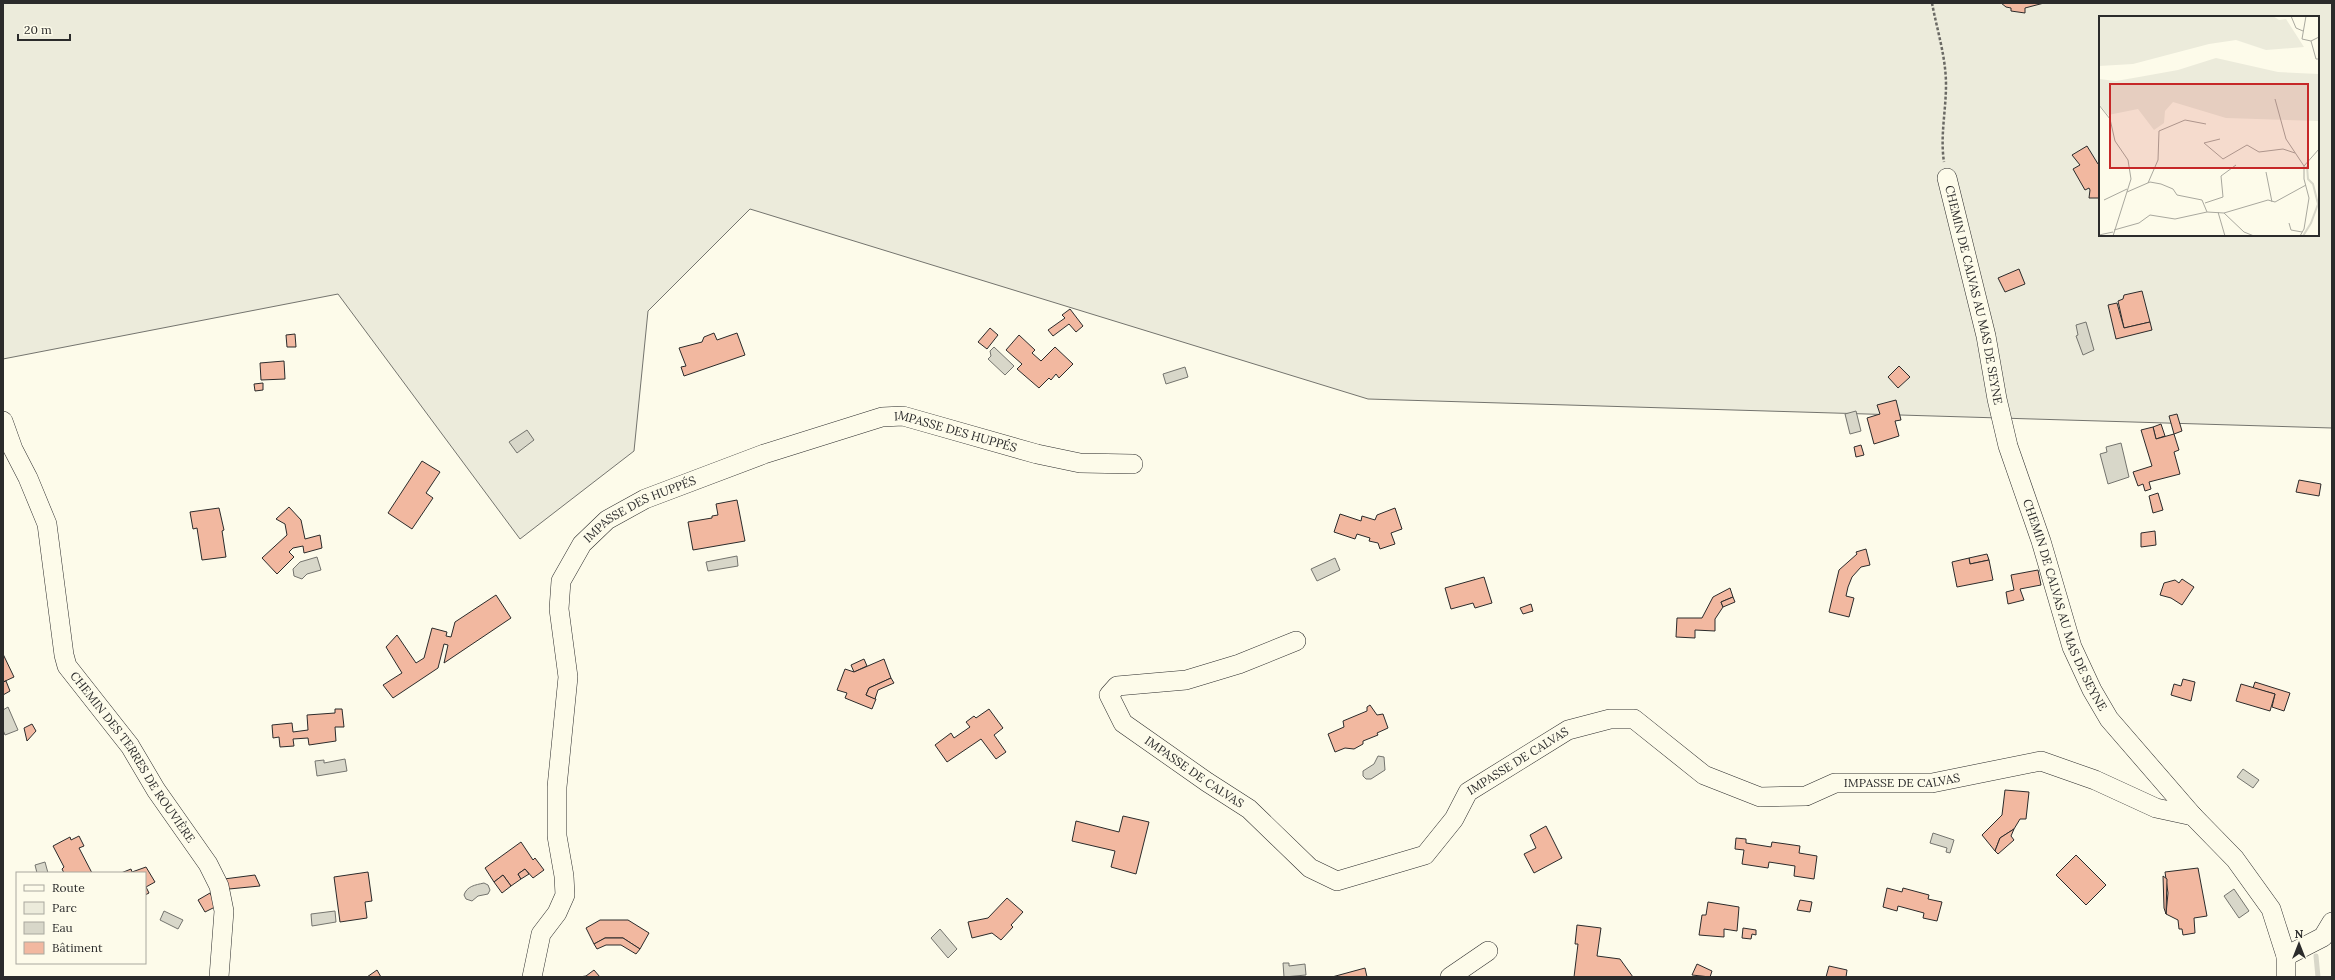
<svg xmlns="http://www.w3.org/2000/svg" width="2335" height="980" viewBox="0 0 2335 980" font-family="Lora,serif">
  <rect width="100%" height="100%" fill="#fdfbea"/>
  <!-- green -->
  <path fill="#ecebdb" stroke="#74746e" fill-rule="evenodd" d="M 3,3 L 2332,3 L 2332,428 L 1368,399 L 750,209 L 648,311 L 634,451 L 520,539 L 338,294 L 3,359 ZM 2100,17 L 2318,17 L 2318,235 L 2100,235 Z"/>
  <!-- water -->
  <g fill="#d8d7c9" stroke="#74746e">
    <polygon points="2086,322 2094,350 2083,355 2076,336 2078,335 2076,325"/>
    <polygon points="994,347 1014,366 1005,375 988,359 991,356 990,351"/>
    <polygon points="1185,367 1188,377 1166,384 1163,374"/>
    <polygon points="1856,411 1861,431 1850,434 1845,414"/>
    <polygon points="527,430 534,440 517,453 509,442"/>
    <polygon points="2121,443 2129,477 2108,484 2100,454 2107,452 2106,447"/>
    <polygon points="737,556 738,566 708,571 706,562"/>
    <polygon points="317,557 321,570 307,574 302,579 294,576 293,569 300,562"/>
    <polygon points="1335,558 1340,570 1317,581 1311,569"/>
    <polygon points="8,707 18,730 5,735 3,730 3,710"/>
    <polygon points="1378,756 1384,757 1385,770 1371,779 1366,779 1363,776 1363,771 1374,764"/>
    <polygon points="345,759 347,771 317,776 315,761 324,760 324,763"/>
    <polygon points="2243,769 2259,780 2253,788 2237,777"/>
    <polygon points="1933,833 1954,840 1950,853 1946,852 1947,848 1930,843"/>
    <polygon points="45,862 48,873 37,873 35,865"/>
    <path d="M 484,883 L 488,885 L 490,890 L 488,894 L 478,896 L 472,901 L 466,899 L 464,895 C 467,886 475,885 484,883 Z"/>
    <polygon points="2234,889 2249,911 2239,918 2224,896"/>
    <polygon points="164,911 183,920 178,929 160,920"/>
    <polygon points="335,911 336,922 312,926 311,914"/>
    <polygon points="940,929 957,949 948,958 931,938"/>
    <polygon points="1283,963 1289,963 1289,966 1305,964 1306,975 1284,977"/>
  </g>
  <g fill="none" stroke-linecap="round" stroke-linejoin="round">
    <!-- stream -->
    <polyline stroke="#d8d7c9" stroke-width="5" points="2316,956 2318,977"/>
  </g>
  <!-- building -->
  <g fill="#f2b8a0" stroke="#2b2b2b">
    <polygon points="2001,3 2044,3 2025,8 2025,13 2011,11 2011,8 2006,7"/>
    <polygon points="2087,146 2098,164 2100,162 2100,198 2089,198 2090,190 2089,188 2085,190 2073,169 2080,165 2072,155"/>
    <polygon points="2019,269 2025,284 2005,292 1998,278"/>
    <polygon points="2142,291 2150,322 2124,328 2118,301 2123,299 2124,295"/>
    <polygon points="2117,303 2124,328 2150,322 2152,330 2116,339 2108,305"/>
    <polygon points="1070,309 1083,326 1076,332 1069,324 1053,336 1048,330 1065,318 1062,315"/>
    <polygon points="990,328 998,335 987,349 978,342"/>
    <polygon points="714,333 717,340 737,333 745,355 684,376 681,367 686,366 679,348 702,342 704,337"/>
    <polygon points="295,334 296,347 287,347 286,335"/>
    <polygon points="1019,335 1035,350 1032,353 1041,361 1055,347 1073,364 1059,378 1056,374 1051,380 1049,378 1039,388 1017,369 1022,364 1006,350"/>
    <polygon points="284,361 285,379 261,380 260,363"/>
    <polygon points="1899,366 1910,377 1898,388 1888,377"/>
    <polygon points="263,383 263,390 255,391 254,384"/>
    <polygon points="1896,400 1901,420 1895,421 1899,436 1874,444 1867,418 1880,414 1877,405"/>
    <polygon points="2177,414 2182,431 2174,434 2169,416"/>
    <polygon points="2161,424 2165,436 2156,439 2153,427"/>
    <polygon points="2153,427 2156,439 2174,434 2179,450 2174,452 2180,474 2149,482 2151,489 2145,491 2143,484 2138,486 2133,472 2152,466 2141,430"/>
    <polygon points="1861,445 1864,455 1856,457 1854,447"/>
    <polygon points="422,461 440,472 426,493 433,498 412,529 388,513"/>
    <polygon points="2299,480 2321,484 2319,496 2296,492"/>
    <polygon points="2158,493 2163,510 2153,513 2149,496"/>
    <polygon points="737,500 745,541 693,550 688,522 712,518 712,516 718,515 716,504"/>
    <polygon points="289,507 301,520 305,539 320,535 322,548 304,553 303,546 293,548 289,552 294,557 277,574 262,558 287,535 285,524 276,519"/>
    <polygon points="219,508 224,530 222,531 226,557 202,560 197,528 193,529 190,512"/>
    <polygon points="1395,508 1402,529 1391,533 1395,544 1380,549 1378,543 1369,541 1370,538 1357,534 1355,539 1334,532 1340,514 1361,521 1362,516 1375,520 1377,515"/>
    <polygon points="2155,531 2156,545 2141,547 2141,533"/>
    <polygon points="1866,549 1870,565 1861,567 1852,577 1848,587 1846,596 1854,598 1849,617 1829,612 1839,570 1857,554 1856,552"/>
    <polygon points="1987,554 1989,560 1970,564 1969,558"/>
    <polygon points="1969,558 1970,564 1989,560 1993,580 1957,587 1952,562"/>
    <polygon points="2038,570 2041,585 2020,589 2024,600 2008,604 2006,592 2014,590 2011,575"/>
    <polygon points="1484,577 1492,603 1475,608 1473,603 1451,609 1445,588"/>
    <polygon points="2182,579 2194,587 2182,605 2171,598 2160,595 2164,583 2175,580 2179,583"/>
    <polygon points="1730,588 1733,597 1721,602 1723,607 1715,619 1715,631 1695,630 1695,638 1676,637 1677,618 1702,618 1713,597"/>
    <polygon points="496,595 511,618 444,663 448,645 444,644 438,668 393,698 383,685 402,673 386,647 397,635 416,663 424,658 432,628 447,632 446,636 451,637 455,622"/>
    <polygon points="1733,597 1735,602 1723,607 1721,602"/>
    <polygon points="1531,604 1533,611 1523,614 1520,608"/>
    <polygon points="3,654 14,677 3,682"/>
    <polygon points="864,659 867,666 854,672 851,665"/>
    <polygon points="884,659 891,678 869,688 866,695 876,699 872,709 845,698 847,693 837,690 845,669 854,672"/>
    <polygon points="891,678 894,683 878,690 875,699 866,695 869,688"/>
    <polygon points="2183,679 2195,682 2191,701 2171,695 2174,684 2181,686"/>
    <polygon points="6,681 10,691 3,695 3,682"/>
    <polygon points="2255,682 2290,693 2284,711 2272,707 2275,694 2253,688"/>
    <polygon points="2241,684 2275,694 2270,711 2236,701"/>
    <polygon points="1370,705 1377,715 1383,714 1388,728 1377,733 1378,735 1363,741 1363,744 1354,749 1345,748 1335,752 1328,734 1344,727 1343,721 1367,711 1367,707"/>
    <polygon points="335,709 342,709 344,727 335,727 336,741 309,745 308,738 293,739 294,746 280,747 279,737 273,738 272,725 292,723 293,732 308,730 307,715 335,713"/>
    <polygon points="989,709 1003,728 994,735 1006,752 996,759 981,739 947,762 935,745 951,733 954,738 970,727 966,722 974,716 976,718"/>
    <polygon points="32,724 36,731 27,741 24,728"/>
    <polygon points="2005,790 2029,792 2026,819 2020,819 2014,829 2000,838 1995,851 1982,835 2002,815"/>
    <polygon points="1123,816 1149,822 1136,874 1111,867 1115,851 1072,841 1076,821 1119,832"/>
    <polygon points="1546,826 1562,858 1534,873 1524,854 1536,848 1530,835"/>
    <polygon points="2014,829 2011,836 2014,840 1998,854 1995,851 2000,838"/>
    <polygon points="79,836 84,846 79,848 92,873 64,873 62,869 64,867 53,846 70,837 71,840"/>
    <polygon points="1736,838 1746,839 1746,843 1771,847 1772,842 1800,846 1799,853 1817,856 1814,879 1794,876 1795,866 1769,862 1768,868 1742,864 1744,850 1735,849"/>
    <polygon points="521,842 533,860 535,858 544,870 533,878 525,869 518,874 521,879 511,886 503,875 494,882 485,868"/>
    <polygon points="2076,855 2106,885 2086,905 2056,875"/>
    <polygon points="146,867 155,882 146,887 149,893 145,895 145,873 121,873 131,869 132,872"/>
    <polygon points="2198,868 2207,916 2194,918 2195,933 2183,935 2182,929 2179,929 2178,920 2166,914 2168,893 2165,872"/>
    <polygon points="525,869 529,874 521,879 518,874"/>
    <polygon points="368,872 372,901 365,902 367,918 340,922 334,877"/>
    <polygon points="255,875 260,886 229,889 224,879"/>
    <polygon points="503,875 511,886 502,893 494,882"/>
    <polygon points="2163,876 2167,879 2166,914 2164,908"/>
    <polygon points="1887,888 1902,892 1903,888 1929,895 1928,899 1942,902 1937,921 1923,918 1924,913 1898,906 1897,911 1883,907"/>
    <polygon points="210,893 217,906 205,912 198,900"/>
    <polygon points="1007,898 1023,912 1011,925 1013,927 1001,940 992,933 972,938 968,922 988,918"/>
    <polygon points="1800,900 1812,902 1810,912 1797,910"/>
    <polygon points="1708,902 1739,907 1737,931 1724,929 1724,937 1699,935 1702,915 1706,915"/>
    <polygon points="600,920 628,920 649,933 640,949 623,938 605,938 594,944 586,928"/>
    <polygon points="1577,925 1601,928 1597,956 1620,959 1633,977 1574,977 1578,944 1575,944"/>
    <polygon points="1743,928 1756,930 1756,935 1752,934 1751,939 1742,938"/>
    <polygon points="605,938 623,938 640,949 636,954 621,945 606,945 597,949 594,944"/>
    <polygon points="1697,964 1712,971 1710,977 1692,975"/>
    <polygon points="1829,966 1847,970 1846,977 1826,977"/>
    <polygon points="1365,968 1367,977 1332,977"/>
    <polygon points="377,970 381,977 367,977"/>
    <polygon points="594,970 600,977 579,977 586,976"/>
  </g>
  <g fill="none" stroke-linecap="round" stroke-linejoin="round">
    <!-- minor casing -->
    <g stroke="#2b2b2b" stroke-width="20">
      <g id="minor">
        <path id="s1" d="M 1947,178 L 1986,336 L 1997,399 L 2008,446 L 2041,541 L 2072,647 L 2092,690 L 2109,719 L 2193,816 L 2235,859 L 2271,909 L 2286,956 L 2286,977"/>
        <path id="s2" d="M 3,421 L 13,449 L 28,478 L 47,524 L 64,655 L 67,666 L 130,746 L 156,790 L 208,864 L 219,886 L 224,911 L 219,977"/>
        <path id="s3" d="M 1296,641 L 1239,664 L 1186,680 L 1117,686 L 1109,695 L 1123,723 L 1207,782 L 1249,809 L 1310,868 L 1337,881 L 1425,855 L 1454,819 L 1468,792 L 1568,730 L 1610,719 L 1634,719 L 1704,775 L 1760,797 L 1806,796 L 1835,783 L 1932,783 L 2041,761 L 2095,780 L 2156,808 L 2193,816"/>
        <polyline points="2286,956 2323,937 2332,922"/>
        <path id="s4" d="M 532,977 L 541,934 L 557,913 L 565,895 L 564,876 L 557,836 L 557,787 L 568,677 L 559,609 L 561,581 L 582,544 L 607,520 L 645,499 L 764,454 L 882,417 L 903,416 L 1037,454 L 1080,463 L 1133,464"/>
        <polyline points="1450,977 1488,951"/>
      </g>
    </g>
    <!-- path -->
    <path stroke="#6a6964" stroke-width="2.5" stroke-dasharray="3 2" stroke-linecap="butt" d="M 1932,3 C 1937,30 1946,57 1946,85 C 1946,111 1940,136 1944,162"/>
    <!-- minor -->
    <use href="#minor" stroke="#fdfbea" stroke-width="19"/>
  </g>
  <g text-anchor="middle" stroke-width="3" stroke-linejoin="round" paint-order="stroke">
    <!-- street labels -->
    <g font-size="12" fill="#2b2b2b" stroke="#fdfbea">
      <text dy="4" stroke="none"><textPath href="#s1" startOffset="120">CHEMIN DE CALVAS AU MAS DE SEYNE</textPath></text>
      <text dy="4" stroke="none"><textPath href="#s4" startOffset="853">IMPASSE DES HUPPÉS</textPath></text>
      <text dy="4" stroke="none"><textPath href="#s4" startOffset="517">IMPASSE DES HUPPÉS</textPath></text>
      <text dy="4" stroke="none"><textPath href="#s1" startOffset="444">CHEMIN DE CALVAS AU MAS DE SEYNE</textPath></text>
      <text dy="4" stroke="none"><textPath href="#s2" startOffset="368">CHEMIN DES TERRES DE ROUVIÈRE</textPath></text>
      <text dy="4" stroke="none"><textPath href="#s3" startOffset="724">IMPASSE DE CALVAS</textPath></text>
      <text dy="4" stroke="none"><textPath href="#s3" startOffset="316">IMPASSE DE CALVAS</textPath></text>
      <text dy="4" stroke="none"><textPath href="#s3" startOffset="1145">IMPASSE DE CALVAS</textPath></text>
    </g>
  </g>
  <!-- overview -->
  <g transform="translate(2099 16)">
    <rect width="220" height="220" fill="#fdfbea"/>
    <path d="M 0,0 L 174,0 L 180,4 L 187,3 L 205,31 L 167,34 L 137,24 L 110,28 L 34,48 L 0,50 ZM 117,42 L 179,56 L 220,58 L 220,105 L 127,102 L 74,86 L 66,95 L 65,107 L 55,114 L 39,93 L 9,99 L 0,88 L 0,63 L 17,65 L 40,61 L 79,54 Z" fill="#ecebdb"/>
    <path fill="none" stroke="#d8d7c9" stroke-width="2" d="M 204,220 L 212,207 L 219,188 L 214,168 L 209,163 L 208,150"/>
    <path fill="none" stroke="#a9a89e" stroke-width="1" d="M 192,0 L 197,12 L 204,15M 207,0 L 203,23 L 212,25 L 220,21M 212,25 L 217,43 L 220,43M 176,83 L 187,123 L 205,150 L 205,163 L 210,182 L 205,213 L 201,220M 0,89 L 11,103 L 16,125 L 29,144 L 32,163 L 14,220M 121,123 L 105,127 L 124,143 L 148,129 L 160,136 L 184,133 L 196,137M 205,150 L 220,133M 167,156 L 173,186M 49,167 L 59,144 L 60,115 L 86,104 L 107,108M 28,176 L 51,166 L 62,168 L 74,173 L 78,179 L 103,184 L 108,196M 5,184 L 28,173M 106,187 L 124,181 L 122,160 L 137,149M 119,196 L 126,220M 125,197 L 145,216 L 155,220M 190,207 L 192,214 L 203,216M 15,214 L 40,207 L 51,199 L 76,203 L 108,196 L 125,197 L 169,184 L 176,186 L 207,169M 0,219 L 14,216"/>
    <path fill="#c62828" fill-opacity="0.15" stroke="#c62828" stroke-width="2" d="M 11,68 L 209,68 L 209,152 L 11,152 Z"/>
    <rect width="220" height="220" fill="none" stroke="#2b2b2b" stroke-width="2"/>
  </g>
  <!-- border -->
  <rect width="2335" height="980" fill="none" stroke="#2b2b2b" stroke-width="8"/>
  <!-- legend -->
  <rect x="16" y="872" width="130" height="92" fill="#fdfbea" stroke="#a9a89e"/>
  <rect x="24" y="885" width="20" height="6" fill="#fdfbea" stroke="#a9a89e"/>
  <text x="52" y="892" font-size="12" fill="#2b2b2b">Route</text>
  <rect x="24" y="902" width="20" height="12" fill="#ecebdb" stroke="#a9a89e"/>
  <text x="52" y="912" font-size="12" fill="#2b2b2b">Parc</text>
  <rect x="24" y="922" width="20" height="12" fill="#d8d7c9" stroke="#a9a89e"/>
  <text x="52" y="932" font-size="12" fill="#2b2b2b">Eau</text>
  <rect x="24" y="942" width="20" height="12" fill="#f2b8a0" stroke="#a9a89e"/>
  <text x="52" y="952" font-size="12" fill="#2b2b2b">Bâtiment</text>
  <!-- north arrow -->
  <g transform="translate(2299 944)" stroke="#fdfbea" stroke-width="3" paint-order="stroke">
  <path d="M0-3L7 15L0 10L-7 15Z" fill="#2b2b2b"/>
  <text y="-6" font-size="11" font-weight="bold" text-anchor="middle" fill="#2b2b2b">N</text>
  </g>
  <!-- scale -->
  <path d="M18 34v6h52v-6" fill="none" stroke="#2b2b2b" stroke-width="2"/>
  <text x="24" y="34" font-size="12" fill="#2b2b2b" stroke="#fdfbea" stroke-width="3" paint-order="stroke">20 m</text>
</svg>
